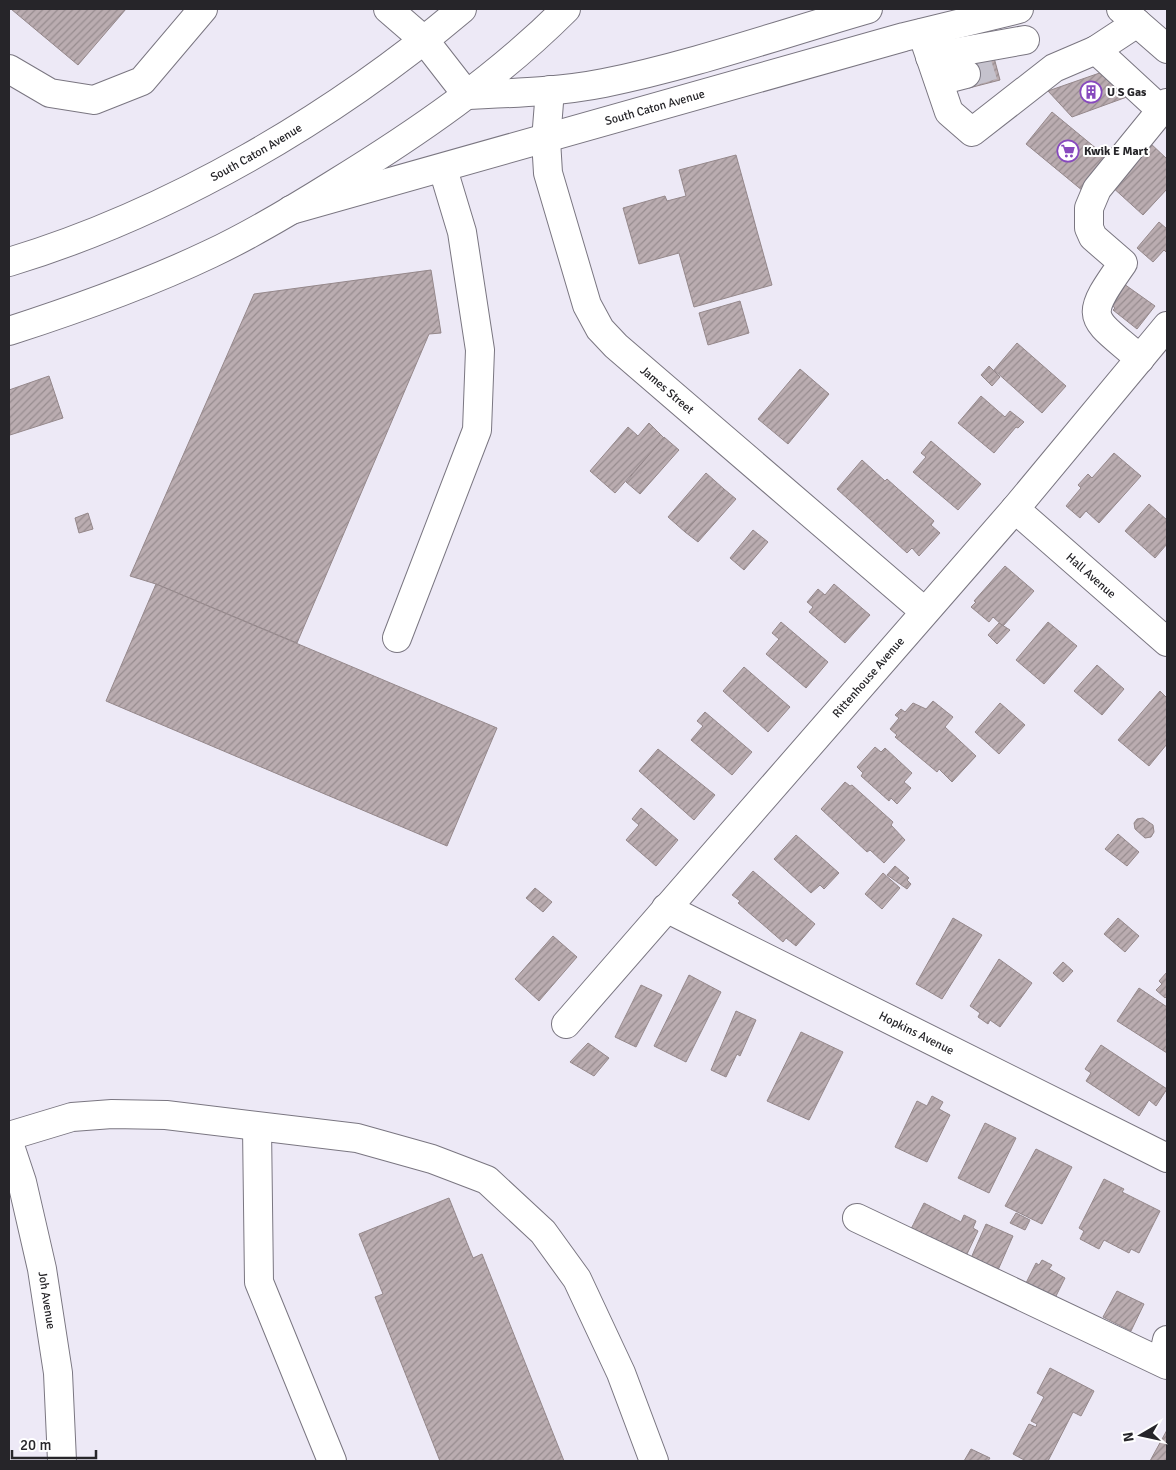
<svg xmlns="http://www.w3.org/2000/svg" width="1176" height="1470" viewBox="0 0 1176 1470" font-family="Signika,sans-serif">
  <defs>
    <pattern id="building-hatch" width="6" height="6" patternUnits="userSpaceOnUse" patternTransform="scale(1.25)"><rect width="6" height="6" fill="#baacb0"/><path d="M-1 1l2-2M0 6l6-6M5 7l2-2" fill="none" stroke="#978c8f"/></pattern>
  </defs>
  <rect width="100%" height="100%" fill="#ede9f6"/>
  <!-- building -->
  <g fill="url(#building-hatch)" stroke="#95888b">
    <polygon points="11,9 126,9 78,65"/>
    <polygon points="992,50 1000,80 969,88 962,57"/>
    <polygon points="1111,69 1135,94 1072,117 1048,91"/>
    <polygon points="1052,112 1109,159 1083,191 1026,144"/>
    <polygon points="1149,142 1167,159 1167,189 1143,215 1110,185"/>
    <polygon points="736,155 772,285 694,307 679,253 639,264 623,208 665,196 667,201 686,196 679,170"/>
    <polygon points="1159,222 1167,229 1167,253 1164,250 1153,262 1137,248"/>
    <polygon points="431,270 441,333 429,334 297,643 156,584 130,576 254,294"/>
    <polygon points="1124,284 1155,306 1137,329 1113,310 1115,308 1109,303"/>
    <polygon points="740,301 749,333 708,345 699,313"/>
    <polygon points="1017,343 1066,386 1042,413 994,370"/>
    <polygon points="989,366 1000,377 992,386 981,375"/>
    <polygon points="800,369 829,394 788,444 758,419"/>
    <polygon points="49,376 63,418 10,435 9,390"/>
    <polygon points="981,396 1005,417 1010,411 1024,422 1018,428 1016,427 994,453 958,423"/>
    <polygon points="649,423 664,438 615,493 590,471 628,427 638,436"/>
    <polygon points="664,437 679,450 640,494 626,482"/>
    <polygon points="931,441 981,484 958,510 913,472 926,457 921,453"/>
    <polygon points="1114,453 1141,476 1099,523 1086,511 1080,518 1066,506 1081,488 1078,485 1088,474 1092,478"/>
    <polygon points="862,460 885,481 887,479 934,521 931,525 940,533 919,556 912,548 907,553 837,489"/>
    <polygon points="706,473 724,489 685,532 668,517"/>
    <polygon points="724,489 736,499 698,542 685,532"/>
    <polygon points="1149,504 1167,520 1167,544 1155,558 1125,531"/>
    <polygon points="88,513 93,529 79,533 75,518"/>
    <polygon points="753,530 768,542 744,570 730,558"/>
    <polygon points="1005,566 1034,591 1003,626 993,617 989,622 971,607 976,602 974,601"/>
    <polygon points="156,584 497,728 447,846 106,701"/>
    <polygon points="834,584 870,615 845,643 809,612 813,607 807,602 818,589 825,595"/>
    <polygon points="781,622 828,662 806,688 766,654 779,639 772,633"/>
    <polygon points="1048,622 1077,646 1044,684 1016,660"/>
    <polygon points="999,623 1010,630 997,644 988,635"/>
    <polygon points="1097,665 1124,689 1102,715 1074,691"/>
    <polygon points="744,667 790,707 768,732 723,691"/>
    <polygon points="1160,691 1167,698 1167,744 1149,766 1118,740"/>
    <polygon points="933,701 953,717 945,727 976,756 952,782 939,769 937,772 895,737 897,735 890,729 899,718 895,715 901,709 905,712 913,703 926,709"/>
    <polygon points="1000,703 1025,725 999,754 975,732"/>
    <polygon points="705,712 752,752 732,775 691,740 703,726 697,721"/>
    <polygon points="875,747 881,752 885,748 912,773 904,782 911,788 897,804 891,798 889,801 861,776 863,773 857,767"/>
    <polygon points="658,749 715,795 694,820 639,771"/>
    <polygon points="845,782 850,786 852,785 893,822 891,825 905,840 884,863 870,850 867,852 821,809"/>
    <polygon points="641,808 678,840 656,866 626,840 639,825 632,819"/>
    <polygon points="1143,818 1153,825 1154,832 1151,837 1145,838 1135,829 1134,823 1137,819"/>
    <polygon points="1118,834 1139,852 1127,866 1105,849"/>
    <polygon points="796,835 839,873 824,889 820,885 811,893 774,859"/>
    <polygon points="895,866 909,878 907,880 911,884 907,889 887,875"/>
    <polygon points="753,871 815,924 796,946 786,938 783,942 738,903 740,901 732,895"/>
    <polygon points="883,873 900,888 882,909 865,894"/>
    <polygon points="535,888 552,902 543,912 526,898"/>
    <polygon points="953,918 982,935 942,999 916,984"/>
    <polygon points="1118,918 1139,936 1125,952 1104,934"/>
    <polygon points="553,936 577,957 539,1001 515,979"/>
    <polygon points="999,959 1032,983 1000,1027 990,1020 988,1024 978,1017 980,1013 970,1006"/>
    <polygon points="1063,962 1073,971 1063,982 1053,973"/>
    <polygon points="1167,972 1167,996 1165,998 1156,990 1162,984 1159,981"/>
    <polygon points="689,975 721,992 686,1062 654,1046"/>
    <polygon points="641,985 662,995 636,1047 615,1037"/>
    <polygon points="1139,988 1167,1007 1167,1053 1117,1021"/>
    <polygon points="736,1011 756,1020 740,1056 737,1054 726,1077 711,1070"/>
    <polygon points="801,1032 843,1052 809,1120 767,1101"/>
    <polygon points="588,1043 609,1058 594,1076 570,1062"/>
    <polygon points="1101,1045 1167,1089 1156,1106 1149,1100 1139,1116 1086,1081 1091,1073 1085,1069"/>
    <polygon points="932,1096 943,1102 939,1109 950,1115 927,1162 895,1147 917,1101 927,1106"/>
    <polygon points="985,1123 1016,1138 989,1193 958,1178"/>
    <polygon points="1036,1149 1072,1167 1042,1224 1005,1206"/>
    <polygon points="1104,1179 1124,1189 1122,1192 1160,1211 1139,1253 1131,1249 1129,1253 1104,1240 1099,1249 1080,1239 1084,1231 1079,1228"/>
    <polygon points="449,1198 473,1258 482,1254 564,1461 440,1461 375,1297 383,1294 359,1234"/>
    <polygon points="924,1203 961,1222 964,1215 976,1221 973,1228 978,1231 966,1256 911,1229"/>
    <polygon points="1016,1213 1030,1220 1025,1230 1010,1223"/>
    <polygon points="986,1224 1013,1236 998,1270 971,1258"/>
    <polygon points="1042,1260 1052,1265 1049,1269 1065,1278 1055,1298 1026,1283 1036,1263 1039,1265"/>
    <polygon points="1117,1291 1144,1304 1131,1331 1103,1317"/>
    <polygon points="1050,1368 1094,1391 1081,1416 1073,1412 1048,1461 1026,1461 1013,1454 1029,1424 1036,1427 1037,1424 1031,1421 1044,1397 1037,1393"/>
    <polygon points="1167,1430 1167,1461 1150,1461"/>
    <polygon points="971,1449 990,1458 988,1461 964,1461"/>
  </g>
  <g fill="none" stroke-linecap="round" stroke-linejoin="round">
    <!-- minor-tunnel -->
    <polyline stroke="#c5c2cd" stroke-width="28" stroke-dasharray="28 14" stroke-linecap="butt" points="966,74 994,65"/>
    <!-- minor casing -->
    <g stroke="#7a7681" stroke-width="30">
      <g id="minor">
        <polyline points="388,9 425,41"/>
        <polyline points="922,33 949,112 972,132 1054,68 1096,50 1137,23"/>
        <polyline points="1096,50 1161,110"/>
        <polyline points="930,57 1025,40"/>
        <polyline points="9,69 50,93 94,100 142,81 203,9"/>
        <polyline points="939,81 966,74"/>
        <path id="s1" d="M 550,90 L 546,140 L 548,173 L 587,305 L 600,329 L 616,346 L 924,611"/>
        <path d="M 1140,359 C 1090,315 1082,321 1123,263 L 1093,237 L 1089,228 L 1089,208 L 1097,189 L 1167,103"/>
        <path id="s2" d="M 1015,509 L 1167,642"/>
        <polyline points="397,638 477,430 480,350 462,232 443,169"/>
        <path id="s3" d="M 666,908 L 1167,1158"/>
        <path id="s4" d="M 566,1024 L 1015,509 L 1167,326"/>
        <polyline points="257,1127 259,1282 332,1461"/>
        <polyline points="9,1136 72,1117 112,1114 166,1115 357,1138 432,1159 487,1180 543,1232 577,1279 621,1373 654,1461"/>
        <path id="s5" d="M 9,1143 L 22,1182 L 42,1269 L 58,1373 L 62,1461"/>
        <polyline points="857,1218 1167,1365"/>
        <polyline points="1162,1362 1167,1340"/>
      </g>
    </g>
    <!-- major casing -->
    <g stroke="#7a7681" stroke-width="30">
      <g id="major">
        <polyline points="1121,9 1167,49"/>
        <polyline points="425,41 467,95"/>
        <path d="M 467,95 C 512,93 559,92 604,83 C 693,65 781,34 868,9"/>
        <path id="s6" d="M 291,210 L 904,37 L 1019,9"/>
        <path id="s7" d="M 9,262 C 171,213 333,118 462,9"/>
        <path d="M 9,331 C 77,309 145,285 210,254 C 253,234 294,209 334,184 C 417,133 497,78 566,9"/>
      </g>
    </g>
    <!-- minor -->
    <use href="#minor" stroke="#fff" stroke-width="28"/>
    <!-- major -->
    <use href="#major" stroke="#fff" stroke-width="28"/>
  </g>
  <!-- icons -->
  <defs>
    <g id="building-ring" transform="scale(1.125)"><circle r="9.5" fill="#fff" stroke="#8749be" stroke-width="1.5"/><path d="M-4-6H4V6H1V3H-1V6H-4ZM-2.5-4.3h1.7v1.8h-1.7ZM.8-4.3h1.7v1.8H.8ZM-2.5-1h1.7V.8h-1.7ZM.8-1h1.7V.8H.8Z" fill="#8749be"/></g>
    <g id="supermarket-ring" transform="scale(1.125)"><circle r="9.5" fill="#fff" stroke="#8749be" stroke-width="1.5"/><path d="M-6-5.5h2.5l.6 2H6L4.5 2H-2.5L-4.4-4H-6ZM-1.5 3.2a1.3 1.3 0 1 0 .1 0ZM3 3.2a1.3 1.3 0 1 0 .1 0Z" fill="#8749be"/></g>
  </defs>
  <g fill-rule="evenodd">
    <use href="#building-ring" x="1091" y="92"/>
    <use href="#supermarket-ring" x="1068" y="151"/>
  </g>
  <g text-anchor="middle" stroke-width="4" stroke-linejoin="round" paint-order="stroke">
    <!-- poi labels -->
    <g font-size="12" font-weight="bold" fill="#262529" stroke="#fff" text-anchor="start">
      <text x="1107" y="96">U S Gas</text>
      <text x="1084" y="155">Kwik E Mart</text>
    </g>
    <!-- street labels -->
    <g font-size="12" fill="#262529" stroke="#fff">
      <text dy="4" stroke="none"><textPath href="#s6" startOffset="378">South Caton Avenue</textPath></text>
      <text dy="4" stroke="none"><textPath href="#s7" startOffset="271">South Caton Avenue</textPath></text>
      <text dy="4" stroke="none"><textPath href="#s1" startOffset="339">James Street</textPath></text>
      <text dy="4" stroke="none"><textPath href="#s2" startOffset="101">Hall Avenue</textPath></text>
      <text dy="4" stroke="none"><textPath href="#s4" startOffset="460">Rittenhouse Avenue</textPath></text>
      <text dy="4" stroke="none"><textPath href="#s3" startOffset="280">Hopkins Avenue</textPath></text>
      <text dy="4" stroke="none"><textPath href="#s5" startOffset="162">Joh Avenue</textPath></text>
    </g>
  </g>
  <!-- border -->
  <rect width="1176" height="1470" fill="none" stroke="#262529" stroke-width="20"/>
  <!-- north arrow -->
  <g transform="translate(1141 1435) rotate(261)" stroke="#ffffff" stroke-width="4" paint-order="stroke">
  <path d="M0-4L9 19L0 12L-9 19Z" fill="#262529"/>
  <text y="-8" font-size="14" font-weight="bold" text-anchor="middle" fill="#262529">N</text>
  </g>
  <!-- scale -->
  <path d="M12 1450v8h84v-8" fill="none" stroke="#262529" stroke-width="2.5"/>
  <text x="20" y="1450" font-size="15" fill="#262529" stroke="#ffffff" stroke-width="4" paint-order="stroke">20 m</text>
</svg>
